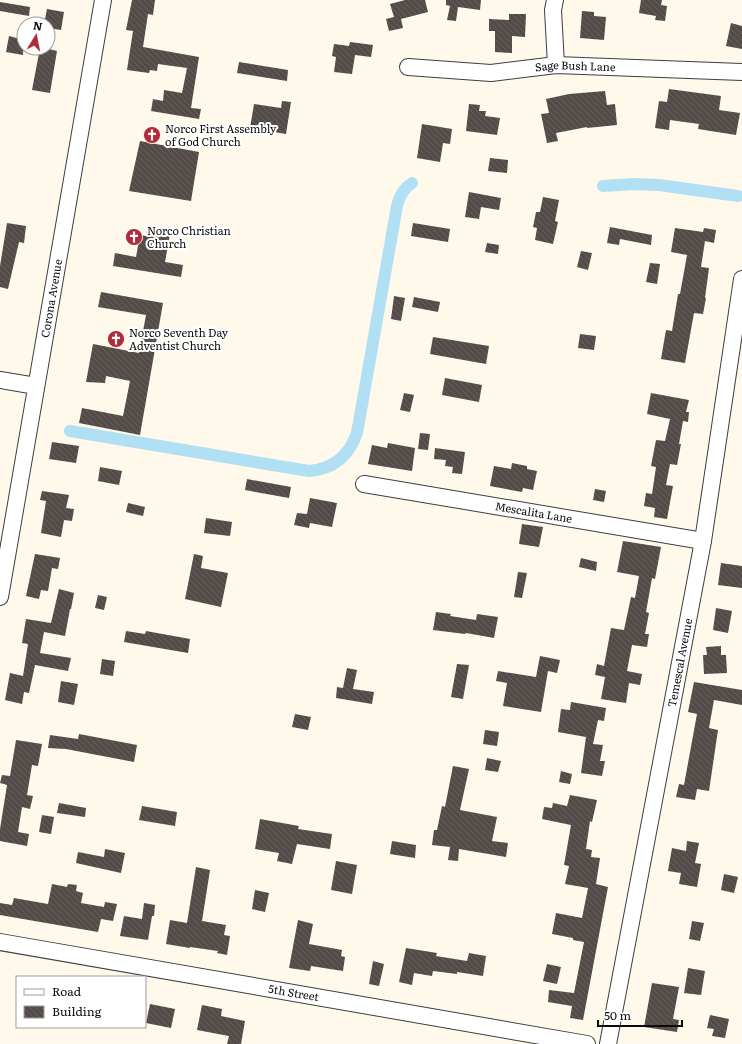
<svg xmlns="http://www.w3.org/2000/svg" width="742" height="1044" viewBox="0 0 742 1044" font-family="Literata,serif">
  <defs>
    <pattern id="building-back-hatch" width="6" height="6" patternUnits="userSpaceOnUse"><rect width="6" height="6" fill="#534b48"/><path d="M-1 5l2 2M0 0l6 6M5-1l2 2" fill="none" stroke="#67605e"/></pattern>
  </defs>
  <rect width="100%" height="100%" fill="#fef9ea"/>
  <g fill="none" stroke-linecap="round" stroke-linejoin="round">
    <!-- canal -->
    <g stroke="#b1dff3" stroke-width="12">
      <polyline points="603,186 634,184 659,185 738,196"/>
      <path d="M 70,431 L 309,471 C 333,469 349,456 357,433 L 397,206 C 399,197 404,188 412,183"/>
    </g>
  </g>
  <!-- building -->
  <g fill="url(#building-back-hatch)">
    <polygon points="132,0 155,0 153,15 148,14 143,47 199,57 191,108 201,109 199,119 151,111 153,99 163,101 164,90 182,93 187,68 158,64 157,71 150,70 149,73 127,70 133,31 126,30"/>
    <polygon points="405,0 425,0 428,12 401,19 403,28 389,31 386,19 394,17 390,4"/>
    <polygon points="446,0 481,0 480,10 458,7 456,21 447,20 450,6 446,5"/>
    <polygon points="641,0 662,0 661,5 667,6 665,21 655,20 656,16 639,13"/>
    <polygon points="0,2 30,7 29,16 0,11"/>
    <polygon points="47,9 64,12 61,30 48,28 48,24 44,24"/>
    <polygon points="582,11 594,12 594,16 606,17 604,40 580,38"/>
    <polygon points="509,14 526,14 525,37 512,36 512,53 495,52 495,31 489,31 489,19 509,20"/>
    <polygon points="731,23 742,26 742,49 726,46"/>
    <polygon points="9,36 24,40 23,55 6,52"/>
    <polygon points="350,42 373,45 371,57 355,55 352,74 334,72 336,57 332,56 334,44 349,46"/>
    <polygon points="40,48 49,48 49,49 57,51 50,93 32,90"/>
    <polygon points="239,62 288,70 287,81 237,73"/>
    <polygon points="669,89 721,96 719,110 740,113 736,135 698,129 699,124 670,120 669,130 655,128 659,101 667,102"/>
    <polygon points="605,91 607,105 615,104 617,125 587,128 587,127 556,133 558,141 547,143 541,114 549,113 546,99 569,94"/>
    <polygon points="282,101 291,102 286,134 250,128 254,104 281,108"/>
    <polygon points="469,104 480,105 479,111 486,111 485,116 500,118 497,135 466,131"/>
    <polygon points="422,124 452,129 450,144 443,143 440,162 417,158"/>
    <polygon points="140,141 199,152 191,201 129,191"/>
    <polygon points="490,158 508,160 507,173 488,171"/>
    <polygon points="469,192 501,198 499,210 481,207 479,219 465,217"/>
    <polygon points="543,197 559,200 555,221 558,222 553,244 535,240 537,228 533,227 536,212 540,212"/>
    <polygon points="7,223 26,226 24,243 19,242 8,289 0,287 0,266"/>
    <polygon points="413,223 450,229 448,242 411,236"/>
    <polygon points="610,227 652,235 651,245 620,239 619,245 607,243"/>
    <polygon points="675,228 703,232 704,228 716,230 714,243 705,241 701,267 709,268 705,298 706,298 703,314 694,313 685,363 661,359 666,330 672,331 678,294 680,294 687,255 671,252"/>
    <polygon points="147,230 170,234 165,262 183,265 181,277 113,266 115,253 136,257 140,235 146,236"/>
    <polygon points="487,243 499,245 498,254 485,252"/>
    <polygon points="581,251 592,253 588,270 577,267"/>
    <polygon points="650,263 660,264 657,284 646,282"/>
    <polygon points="101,292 163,303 140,435 79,423 82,408 123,416 130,381 106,376 105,383 86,382 93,344 139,353 146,315 98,307"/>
    <polygon points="394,296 405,298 401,321 391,319"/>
    <polygon points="414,297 440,302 438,312 412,307"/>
    <polygon points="580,334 596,336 594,350 578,348"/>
    <polygon points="433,337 489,346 486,364 430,354"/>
    <polygon points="445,378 482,385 479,402 442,395"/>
    <polygon points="404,393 414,395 410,412 400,410"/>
    <polygon points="651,393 689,400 686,412 689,412 688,422 683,421 679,444 681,444 677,465 670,464 666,485 673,486 667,519 654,517 655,508 644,506 646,493 652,494 656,467 651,466 656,440 665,441 670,419 647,414"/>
    <polygon points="420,433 430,434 428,450 418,449"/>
    <polygon points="52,442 79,446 76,463 49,459"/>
    <polygon points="388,443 415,448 412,471 368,464 372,445 387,448"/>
    <polygon points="435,448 465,452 462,474 452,473 453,467 445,466 446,460 434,459"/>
    <polygon points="512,463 527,466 527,469 537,471 533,490 523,488 522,492 490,486 494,466 511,469"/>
    <polygon points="100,467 122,471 119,485 98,481"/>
    <polygon points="247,479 291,487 289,498 245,490"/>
    <polygon points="595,489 606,491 604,502 593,500"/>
    <polygon points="42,491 69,495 66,508 74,509 72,521 64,520 61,537 41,533 46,501 40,500"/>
    <polygon points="310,498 337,503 332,527 310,523 309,528 294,525 297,513 307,514"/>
    <polygon points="128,503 145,507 143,516 126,512"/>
    <polygon points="206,518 232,522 230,536 204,533"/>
    <polygon points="522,524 543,527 539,547 519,544"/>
    <polygon points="623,541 661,547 655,579 652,578 646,612 649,613 645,634 649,634 647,647 632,645 627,671 642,674 640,685 629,683 626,703 601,699 605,677 595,675 597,664 604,666 611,628 624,630 631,597 635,598 639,576 617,572"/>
    <polygon points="35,554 60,558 58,569 52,568 48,591 41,590 39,599 26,596"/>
    <polygon points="194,554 203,556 201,568 228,573 221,607 185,599"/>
    <polygon points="581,558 597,562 596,571 579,567"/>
    <polygon points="721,563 742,566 742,588 718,585"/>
    <polygon points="518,572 527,573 522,598 514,597"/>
    <polygon points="59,589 74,593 71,609 70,609 65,636 44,632 40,653 71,658 68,671 35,665 29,693 24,692 22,704 5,700 10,673 23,676 28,644 22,643 26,619 51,623"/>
    <polygon points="98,595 107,597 104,610 95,608"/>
    <polygon points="716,608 732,611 728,633 713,630"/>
    <polygon points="436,612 451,614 450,616 476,620 477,614 498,617 494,638 466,633 465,634 433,630"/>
    <polygon points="126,631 145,634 146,631 190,639 188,653 124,642"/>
    <polygon points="721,646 721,655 726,655 727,673 704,674 703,655 707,655 706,647"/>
    <polygon points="540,656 560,660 557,673 548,671 541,712 503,706 507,683 496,681 498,671 536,677"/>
    <polygon points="102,659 115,661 113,676 100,674"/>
    <polygon points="457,664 469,665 463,699 451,697"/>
    <polygon points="347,668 357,670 353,689 374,692 372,704 336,698 337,687 343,688"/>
    <polygon points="61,681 78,684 74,705 58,702"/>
    <polygon points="694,682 742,690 742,705 714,700 709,728 718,730 709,791 697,789 695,800 676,797 679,784 684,785 697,714 688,712"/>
    <polygon points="571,702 606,708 604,721 598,720 593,744 603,745 600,761 605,761 602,776 581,773 586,737 558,732 561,709 570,710"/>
    <polygon points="295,714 311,717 308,730 292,727"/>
    <polygon points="485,730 499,732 497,746 483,744"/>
    <polygon points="79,734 137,745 134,762 66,749 48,748 50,735 78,739"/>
    <polygon points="16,740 42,744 38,766 32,765 27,795 33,796 30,809 22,807 18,832 29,834 27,846 0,841 0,829 7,785 0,783 2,775 10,776"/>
    <polygon points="487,758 501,761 498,772 485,770"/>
    <polygon points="453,766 469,769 460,810 497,817 492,841 508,843 506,857 459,849 458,861 448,860 450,847 432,845 434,830 437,830 442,806 445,807"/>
    <polygon points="561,771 572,774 570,784 559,782"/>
    <polygon points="570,795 597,800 592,822 590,821 586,849 592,850 591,857 600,858 596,884 608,887 583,1020 570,1018 572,1006 548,1002 549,990 574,993 584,942 573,940 573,938 552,934 556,913 582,918 588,888 565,884 569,866 564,865 571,825 542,819 544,807 552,808 553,803 567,806"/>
    <polygon points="59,803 86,808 85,817 57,813"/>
    <polygon points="142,806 177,812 175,826 139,820"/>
    <polygon points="42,815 54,817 51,834 39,832"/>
    <polygon points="260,819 299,826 298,829 332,834 330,849 297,844 292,864 277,861 279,853 255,849"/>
    <polygon points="392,841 416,845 415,858 390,854"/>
    <polygon points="687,841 699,843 695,863 701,864 697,887 679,884 681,873 668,871 672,848 686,851"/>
    <polygon points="105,849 125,853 121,873 76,863 78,852 104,857"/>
    <polygon points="336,861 357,865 352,894 331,890"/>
    <polygon points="196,867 210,870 202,921 226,925 224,935 230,936 227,955 217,953 218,951 190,947 190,948 166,944 170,920 187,923"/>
    <polygon points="724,874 738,877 734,893 721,890"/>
    <polygon points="52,884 67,887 68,884 77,885 76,891 83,893 81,903 104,907 105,902 117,904 113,921 101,919 98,932 0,915 0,903 12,905 14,898 48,904"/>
    <polygon points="255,890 269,893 265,912 252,909"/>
    <polygon points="144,903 155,905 154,916 152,916 148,940 120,936 124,916 142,919"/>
    <polygon points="298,920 313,924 309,944 342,950 341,956 345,957 343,971 311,966 310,971 289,968"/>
    <polygon points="692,921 704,923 700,941 689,939"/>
    <polygon points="406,948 437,953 436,956 467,961 469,953 486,956 483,976 457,972 457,974 433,971 432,976 414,973 412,985 399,982"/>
    <polygon points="373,961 384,964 379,986 369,984"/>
    <polygon points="547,964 561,967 557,984 543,981"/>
    <polygon points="688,968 705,971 701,995 684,993"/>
    <polygon points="652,983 679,987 673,1019 679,1020 677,1032 644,1027"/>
    <polygon points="150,1004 175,1009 171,1028 146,1023"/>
    <polygon points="202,1005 222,1009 221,1016 245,1021 241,1044 227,1044 229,1036 197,1030"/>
    <polygon points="710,1015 729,1019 725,1038 712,1036 714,1029 707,1028"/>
  </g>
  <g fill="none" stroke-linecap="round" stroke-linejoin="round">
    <!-- minor casing -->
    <g stroke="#3e3e3e" stroke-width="18">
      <g id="minor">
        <polyline points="555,0 553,10 556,65"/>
        <path id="s1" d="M 408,67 L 491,73 L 556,65 L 742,72"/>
        <polyline points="0,380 36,386"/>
        <path id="s2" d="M 364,484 L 703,541"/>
        <path id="s3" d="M 0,597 L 103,0"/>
        <path id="s4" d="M 0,942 L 587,1044"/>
        <path id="s5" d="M 608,1044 L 703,541 L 742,279"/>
      </g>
    </g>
    <!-- minor -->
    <use href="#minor" stroke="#fff" stroke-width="16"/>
  </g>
  <!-- icons -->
  <defs>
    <g id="church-disc" transform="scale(0.9)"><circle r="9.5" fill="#b32b3b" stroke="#fff"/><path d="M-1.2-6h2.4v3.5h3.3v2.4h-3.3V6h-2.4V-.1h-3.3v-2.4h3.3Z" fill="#fff"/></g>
  </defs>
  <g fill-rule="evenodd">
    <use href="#church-disc" x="152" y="135"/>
    <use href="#church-disc" x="134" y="237"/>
    <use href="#church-disc" x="116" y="339"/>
  </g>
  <g text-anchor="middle" stroke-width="4" stroke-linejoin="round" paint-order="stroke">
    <!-- street labels -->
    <g font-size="11" fill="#0b0b0b" stroke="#fff">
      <text dy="4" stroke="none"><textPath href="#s1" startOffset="168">Sage Bush Lane</textPath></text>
      <text dy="4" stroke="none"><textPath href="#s3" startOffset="303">Corona Avenue</textPath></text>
      <text dy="4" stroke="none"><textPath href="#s2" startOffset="172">Mescalita Lane</textPath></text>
      <text dy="4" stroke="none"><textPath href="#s5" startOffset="388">Temescal Avenue</textPath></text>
      <text dy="4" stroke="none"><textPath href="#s4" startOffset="298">5th Street</textPath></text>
    </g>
    <!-- poi labels -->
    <g font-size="11" fill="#0b0b0b" stroke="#fff" text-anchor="start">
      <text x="165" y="133">Norco First Assembly<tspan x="165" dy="13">of God Church</tspan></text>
      <text x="147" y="235">Norco Christian<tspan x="147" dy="13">Church</tspan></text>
      <text x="129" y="337">Norco Seventh Day<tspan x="129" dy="13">Adventist Church</tspan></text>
    </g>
  </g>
  <!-- legend -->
  <rect x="16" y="976" width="130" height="52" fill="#ffffff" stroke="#9d9d9d"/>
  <rect x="24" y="989" width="20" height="6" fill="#ffffff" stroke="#9d9d9d"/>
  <text x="52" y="996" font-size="12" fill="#0b0b0b">Road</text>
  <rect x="24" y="1006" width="20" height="12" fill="url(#building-back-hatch)" stroke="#9d9d9d"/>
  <text x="52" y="1016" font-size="12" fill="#0b0b0b">Building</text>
  <!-- north arrow -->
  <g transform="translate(36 36) rotate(10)"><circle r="19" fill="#ffffff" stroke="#9d9d9d"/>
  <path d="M0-3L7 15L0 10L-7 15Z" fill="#b32b3b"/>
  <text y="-6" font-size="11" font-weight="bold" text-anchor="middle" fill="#0b0b0b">N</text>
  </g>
  <!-- scale -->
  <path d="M598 1020v6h84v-6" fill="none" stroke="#0b0b0b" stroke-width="2"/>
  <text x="604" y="1020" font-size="12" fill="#0b0b0b" stroke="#ffffff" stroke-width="3" paint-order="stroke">50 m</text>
</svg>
